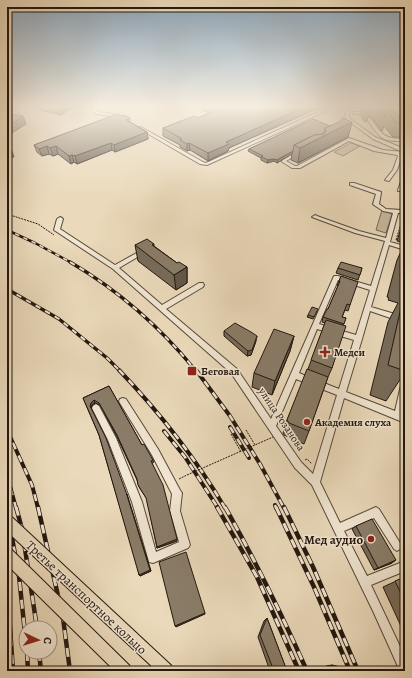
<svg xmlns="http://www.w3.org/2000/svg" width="412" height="678" viewBox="0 0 412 678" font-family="Alegreya,serif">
  <rect width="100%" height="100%" fill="#ead9ba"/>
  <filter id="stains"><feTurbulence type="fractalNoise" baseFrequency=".005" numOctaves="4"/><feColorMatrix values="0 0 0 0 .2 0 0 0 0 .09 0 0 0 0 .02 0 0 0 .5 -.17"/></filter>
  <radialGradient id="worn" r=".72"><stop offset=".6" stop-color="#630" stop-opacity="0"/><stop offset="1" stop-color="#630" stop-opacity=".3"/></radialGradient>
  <!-- green -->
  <g fill="#c8b89d" stroke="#766856">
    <polygon points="351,143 360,146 343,156 334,152"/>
    <polygon points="382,210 392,214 386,233 376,230"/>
  </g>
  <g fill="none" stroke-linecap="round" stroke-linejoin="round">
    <!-- minor casing -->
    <g stroke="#55483a" stroke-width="2">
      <g id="minor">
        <polygon points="92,106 96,106 98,112 119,115 126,119 124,120 117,117 96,114 93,111"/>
        <polygon points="111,106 122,106 113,108"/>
        <polygon points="331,106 337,106 207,165 200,164 138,128 141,127 203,162 206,163"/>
        <polygon points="344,106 348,106 349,118 375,137 405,149 405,154 401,154 402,156 397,170 389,181 385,180 393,170 398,156 397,155 374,151 349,141 300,168 292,168 281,161 298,150 302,150 302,152 286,161 295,166 297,166 349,138 383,150 403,152 373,139 346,119"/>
        <polygon points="351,106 364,106 364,107 362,108"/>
        <polygon points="354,112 363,112 365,113 363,114 353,114 353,112"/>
        <path d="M 368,118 L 370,118 C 383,135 383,139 405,139 L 405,141 C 381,142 380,138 367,119 Z"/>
        <polygon points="403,176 405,176 405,183 402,191 398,191 398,190"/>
        <path d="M 350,183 L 354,183 L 381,192 L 381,193 L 379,204 L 386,209 L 401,210 L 402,204 L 405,202 L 405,213 L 398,213 L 390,242 L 405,246 L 405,250 L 389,245 L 371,307 L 405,317 L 405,323 L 370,311 L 362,339 L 346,392 L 395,411 L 401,385 L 402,383 L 405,382 L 405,402 L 402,414 L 405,415 L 405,423 L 344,398 L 320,482 L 340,523 L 376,507 L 379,509 L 400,543 L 402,546 L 400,549 L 397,551 L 394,549 L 374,518 L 344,531 L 367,576 L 405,561 L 405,571 L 371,585 L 405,657 L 405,671 L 400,671 L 373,611 L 312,485 L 295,468 L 231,373 L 113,269 L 54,230 L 57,219 L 60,217 L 62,218 L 63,219 L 60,229 L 115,265 L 142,250 L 146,250 L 146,252 L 119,268 L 162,305 L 199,283 L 203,283 L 204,285 L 203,287 L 166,309 L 237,369 L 271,419 L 334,276 L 338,276 L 371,286 L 385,241 L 355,233 L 312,217 L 315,215 L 317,216 L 359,231 L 386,238 L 393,213 L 383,211 L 374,205 L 373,204 L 376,194 L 350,185 ZM 338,280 L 370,290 L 356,335 L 319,324 ZM 317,329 L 354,340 L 339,389 L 299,373 ZM 296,379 L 337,395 L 313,474 L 301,462 L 276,426 Z"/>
        <polygon points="123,398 126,399 158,449 180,490 182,493 180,511 190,545 188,548 153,563 149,562 148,558 132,502 108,440 92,408 93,406 96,404 99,406 116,438 142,502 156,552 179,542 170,511 172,494 152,455 120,403 119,401 120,399"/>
      </g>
    </g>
    <!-- path -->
    <g stroke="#23170f" stroke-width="1" stroke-dasharray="2 1" stroke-linecap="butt">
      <polyline points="7,214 38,224 54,235"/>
      <polyline points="396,240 403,217"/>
      <polyline points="246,430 255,445"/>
      <polyline points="231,434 241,452"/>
      <polyline points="305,460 307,459 312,464"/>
      <polyline points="179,479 187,475"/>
    </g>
    <!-- minor -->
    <use href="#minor" fill="#f1e6d2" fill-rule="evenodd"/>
    <!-- rail-far3 casing -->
    <g stroke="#23170f" stroke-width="2.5">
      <polyline id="rail-far3" points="7,230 35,243 72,263"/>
    </g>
    <!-- rail-far2 casing -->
    <g stroke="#23170f" stroke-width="3.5">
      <g id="rail-far2">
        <path d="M 70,262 C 118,290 161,328 196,371"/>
        <polyline points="7,289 59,319 107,358 120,371"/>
      </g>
    </g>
    <!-- rail-far1 casing -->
    <g stroke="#23170f" stroke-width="4">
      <g id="rail-far1">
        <path d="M 119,370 C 159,412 195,457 225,508"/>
        <polyline points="196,370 230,416 260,464 284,508"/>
        <polyline points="230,427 249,458"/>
        <polyline points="7,430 32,485 38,508"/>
        <polyline points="164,431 185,457 218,508"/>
        <polyline points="7,475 16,508"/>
        <polyline points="275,505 276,508"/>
      </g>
    </g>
    <!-- rail casing -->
    <g stroke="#23170f" stroke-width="4.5">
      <g id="rail">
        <polyline points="16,507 22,529 37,628"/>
        <polyline points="38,507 63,618 70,671"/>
        <polyline points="217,507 257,577 299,671"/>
        <path d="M 225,507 C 255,560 282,615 307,671"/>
        <polyline points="276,507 314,587 350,671"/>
        <polyline points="284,507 313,567 358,671"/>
        <polyline points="7,511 19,576 26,643"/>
        <polyline points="7,583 13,671"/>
        <polyline points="27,652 28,671"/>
        <polyline points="39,652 41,671"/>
      </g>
    </g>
    <!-- rail-far3 -->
    <use href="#rail-far3" stroke="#f1e6d2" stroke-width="1.5" stroke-dasharray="4.5" stroke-linecap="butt"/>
    <!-- rail-far2 -->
    <use href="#rail-far2" stroke="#f1e6d2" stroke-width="2" stroke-dasharray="5.5" stroke-linecap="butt"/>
    <!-- rail-far1 -->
    <use href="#rail-far1" stroke="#f1e6d2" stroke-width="2.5" stroke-dasharray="7" stroke-linecap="butt"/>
    <!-- rail -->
    <use href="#rail" stroke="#f1e6d2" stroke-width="3" stroke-dasharray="9" stroke-linecap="butt"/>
    <!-- major-bridge casing -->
    <g stroke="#23170f" stroke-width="16" stroke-linecap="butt">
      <g id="major-bridge">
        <polyline points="7,522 167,671"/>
        <polyline points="7,555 125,671"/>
      </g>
    </g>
    <!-- path-bridge -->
    <polyline stroke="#23170f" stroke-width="1" stroke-dasharray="2 1" stroke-linecap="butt" points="187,475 273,437"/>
    <!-- major-bridge -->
    <use href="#major-bridge" stroke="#ead9ba" stroke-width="14"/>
  </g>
  <!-- wall -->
  <g fill="#776b59" stroke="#23170f">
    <polygon points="39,106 74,106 61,115 40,110"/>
    <polygon points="202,106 323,106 229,148 228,151 208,161 190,150 187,151 180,147 180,145 163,136 163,128 198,118 209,113 202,110"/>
    <polygon points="363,106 383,106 383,108 405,123 405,128 402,137 393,137 384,126 382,131 371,117 368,117 367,121 365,122 361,116"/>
    <polygon points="120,116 130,118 130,122 147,132 148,139 115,152 112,150 77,164 74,162 71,164 58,154 53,156 49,154 42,156 37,152 34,145"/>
    <polygon points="352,122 348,137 298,163 291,160 292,154 277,163 274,161 267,163 261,160 261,158 248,151 249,149 330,126"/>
    <polygon points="405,217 405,243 397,241 403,221"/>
    <polygon points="405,243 405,372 386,401 370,395 388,322 398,303 388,300 389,298 387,297 397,260"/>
    <polygon points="154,244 154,246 177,263 187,267 187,283 176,290 138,261 135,245"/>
    <polygon points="338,268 362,268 358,280 336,273"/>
    <polygon points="341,276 350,305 348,311 345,310 342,317 346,318 343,325 332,368 328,377 309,431 304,444 284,435 283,433 287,420 308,369 325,323 322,322 323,317 328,309 338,286 337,286"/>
    <polygon points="317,311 313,319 307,317 308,315"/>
    <polygon points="224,331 256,341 251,355 247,356 224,336"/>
    <polygon points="294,336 290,351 272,395 252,387 254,373"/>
    <polygon points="109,386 142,445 153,460 154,462 152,463 177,541 157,548 147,499 139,487 137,480 117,437 100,405 95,403 92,405 91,408 151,571 140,576 99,435 83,398"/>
    <polygon points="405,519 405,538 402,536"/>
    <polygon points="356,526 392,563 374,570 352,529"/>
    <polygon points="405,577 405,635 383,587"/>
    <polygon points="267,618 287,671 270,671 258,637 264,621"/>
    <polygon points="332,665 346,671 322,671 326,666"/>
  </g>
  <!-- shaded-wall -->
  <g fill="#615749" stroke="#23170f">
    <polygon points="59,106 74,106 61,115"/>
    <polygon points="307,106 323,106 229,148 228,151 208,161 208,153 226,142"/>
    <polygon points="23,116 26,124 7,136 7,127"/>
    <polygon points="352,122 348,137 298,163 300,148"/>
    <polygon points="147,132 148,139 115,152 114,145"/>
    <polygon points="111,143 112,150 77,164 75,156"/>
    <polygon points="189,143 190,150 187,151 187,144"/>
    <polygon points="47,146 49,154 42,156 39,149"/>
    <polygon points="56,146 58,154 53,156 50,148"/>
    <polygon points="12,151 14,157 8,158 10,162 7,163 7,152"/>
    <polygon points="293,151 292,154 277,163 277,160"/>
    <polygon points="72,155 74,162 71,164 69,156"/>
    <polygon points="274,159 274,161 267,163 268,160"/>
    <polygon points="187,267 187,283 176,290 174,275"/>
    <polygon points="257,336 256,341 251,355 247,356 248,351"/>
    <polygon points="294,336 290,351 272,395 275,381"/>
    <polygon points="94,400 95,403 92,405 91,409 90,406 91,403"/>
    <polygon points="127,494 151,571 140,576 139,575"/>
    <polygon points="177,539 177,541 157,548 157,547"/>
    <polygon points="396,560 392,563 374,570 378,568"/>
    <polygon points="205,613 205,614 176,627 175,626"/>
  </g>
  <!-- building -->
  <g fill="#8a7c68" stroke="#23170f">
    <polygon points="211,106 307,106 226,142 229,144 208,153 189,143 187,144 180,140 182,139 163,128 194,116 198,118 218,110"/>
    <polygon points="367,106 369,106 371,109 369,109"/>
    <polygon points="377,106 383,106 383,108 391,108 405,123 405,124 397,123 384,108 386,118"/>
    <polygon points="7,113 23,116 7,127"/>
    <polygon points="117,114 120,116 124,115 130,118 126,120 147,132 114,145 111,143 75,156 72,155 69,156 56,146 50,148 47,146 39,149 34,145"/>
    <polygon points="342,118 352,122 300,148 294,145 314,135 324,134 326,131 325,128 341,121"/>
    <polygon points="313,119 330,126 325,128 324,133 322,134 314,135 294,145 293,151 277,160 274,159 268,160 261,157 263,156 249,149"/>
    <polygon points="7,143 8,143 12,151 7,152"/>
    <polygon points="147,239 154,244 152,245 177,263 179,262 187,267 174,275 135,245"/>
    <polygon points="341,262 362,268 360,275 338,268"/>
    <polygon points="341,276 358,282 350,305 347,304 342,317 346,318 344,324 323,317 327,309 328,309 340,281 339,281"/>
    <polygon points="405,290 405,371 388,365"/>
    <polygon points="312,307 318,309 314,317 308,315"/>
    <polygon points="326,320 346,326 332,368 311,360"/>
    <polygon points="235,323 251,332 257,336 252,350 248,351 224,331"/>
    <polygon points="274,329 294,336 275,381 254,373"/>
    <polygon points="307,369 328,377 309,431 289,423 287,420"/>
    <polygon points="109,386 142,445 144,444 153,460 151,461 163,485 177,539 157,547 146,498 138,485 137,479 117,435 99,403 94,400 91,403 90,406 106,438 126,492 150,570 139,575 99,435 83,398"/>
    <polygon points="372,519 396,560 378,568 356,526"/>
    <polygon points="186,552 205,613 175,626 159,562"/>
    <polygon points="405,577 405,602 395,581"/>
    <polygon points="267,618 287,671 274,671 260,635"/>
    <polygon points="332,665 345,668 346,671 328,671"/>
  </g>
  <!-- sky -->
  <linearGradient id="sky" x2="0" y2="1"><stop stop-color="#8da8be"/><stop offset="0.53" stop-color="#f6eee0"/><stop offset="1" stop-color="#f6eee0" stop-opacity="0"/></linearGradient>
  <rect width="412" height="201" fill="url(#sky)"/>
  <!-- markers -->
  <g fill="#8f2418" stroke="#f1e6d2" stroke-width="1.5">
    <path d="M323 346h4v4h4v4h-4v4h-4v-4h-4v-4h4z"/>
    <rect x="187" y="366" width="10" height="10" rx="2"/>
    <circle cx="307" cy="422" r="4"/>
    <circle cx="371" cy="539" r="4"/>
  </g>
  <g text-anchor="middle" stroke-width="3" stroke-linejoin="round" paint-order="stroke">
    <!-- poi labels -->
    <g font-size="11" font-weight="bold" fill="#23170f" stroke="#f1e6d2" text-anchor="start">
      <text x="334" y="356">Медси</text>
      <text x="201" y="375">Беговая</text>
      <text x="315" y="426">Академия слуха</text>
    </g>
    <!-- street labels -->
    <g font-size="11" fill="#23170f" stroke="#f1e6d2">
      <text transform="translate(282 419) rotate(56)" y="4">улица Розанова</text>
    </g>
    <!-- near-poi labels -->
    <g font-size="13" font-weight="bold" fill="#23170f" stroke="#f1e6d2" text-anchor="end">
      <text x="363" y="544">Мед аудио</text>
    </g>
    <!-- near-street labels -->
    <g font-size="13" fill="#23170f" stroke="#f1e6d2">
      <text transform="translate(87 597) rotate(43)" y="5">Третье транспортное кольцо</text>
    </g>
  </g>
  <!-- margin -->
  <rect width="412" height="678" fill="none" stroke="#ead9ba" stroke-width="24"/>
  <rect x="8" y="8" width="396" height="662" fill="none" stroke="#23170f" stroke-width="2"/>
  <rect x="12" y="12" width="388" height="654" fill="none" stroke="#23170f"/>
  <!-- north arrow -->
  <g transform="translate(38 640) rotate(94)"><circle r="19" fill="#f1e6d2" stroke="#9f9384"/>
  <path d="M0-3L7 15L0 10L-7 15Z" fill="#8f2418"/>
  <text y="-6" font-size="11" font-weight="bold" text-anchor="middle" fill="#23170f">С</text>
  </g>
  <rect width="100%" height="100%" filter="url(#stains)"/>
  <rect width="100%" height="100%" fill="url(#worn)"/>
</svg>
